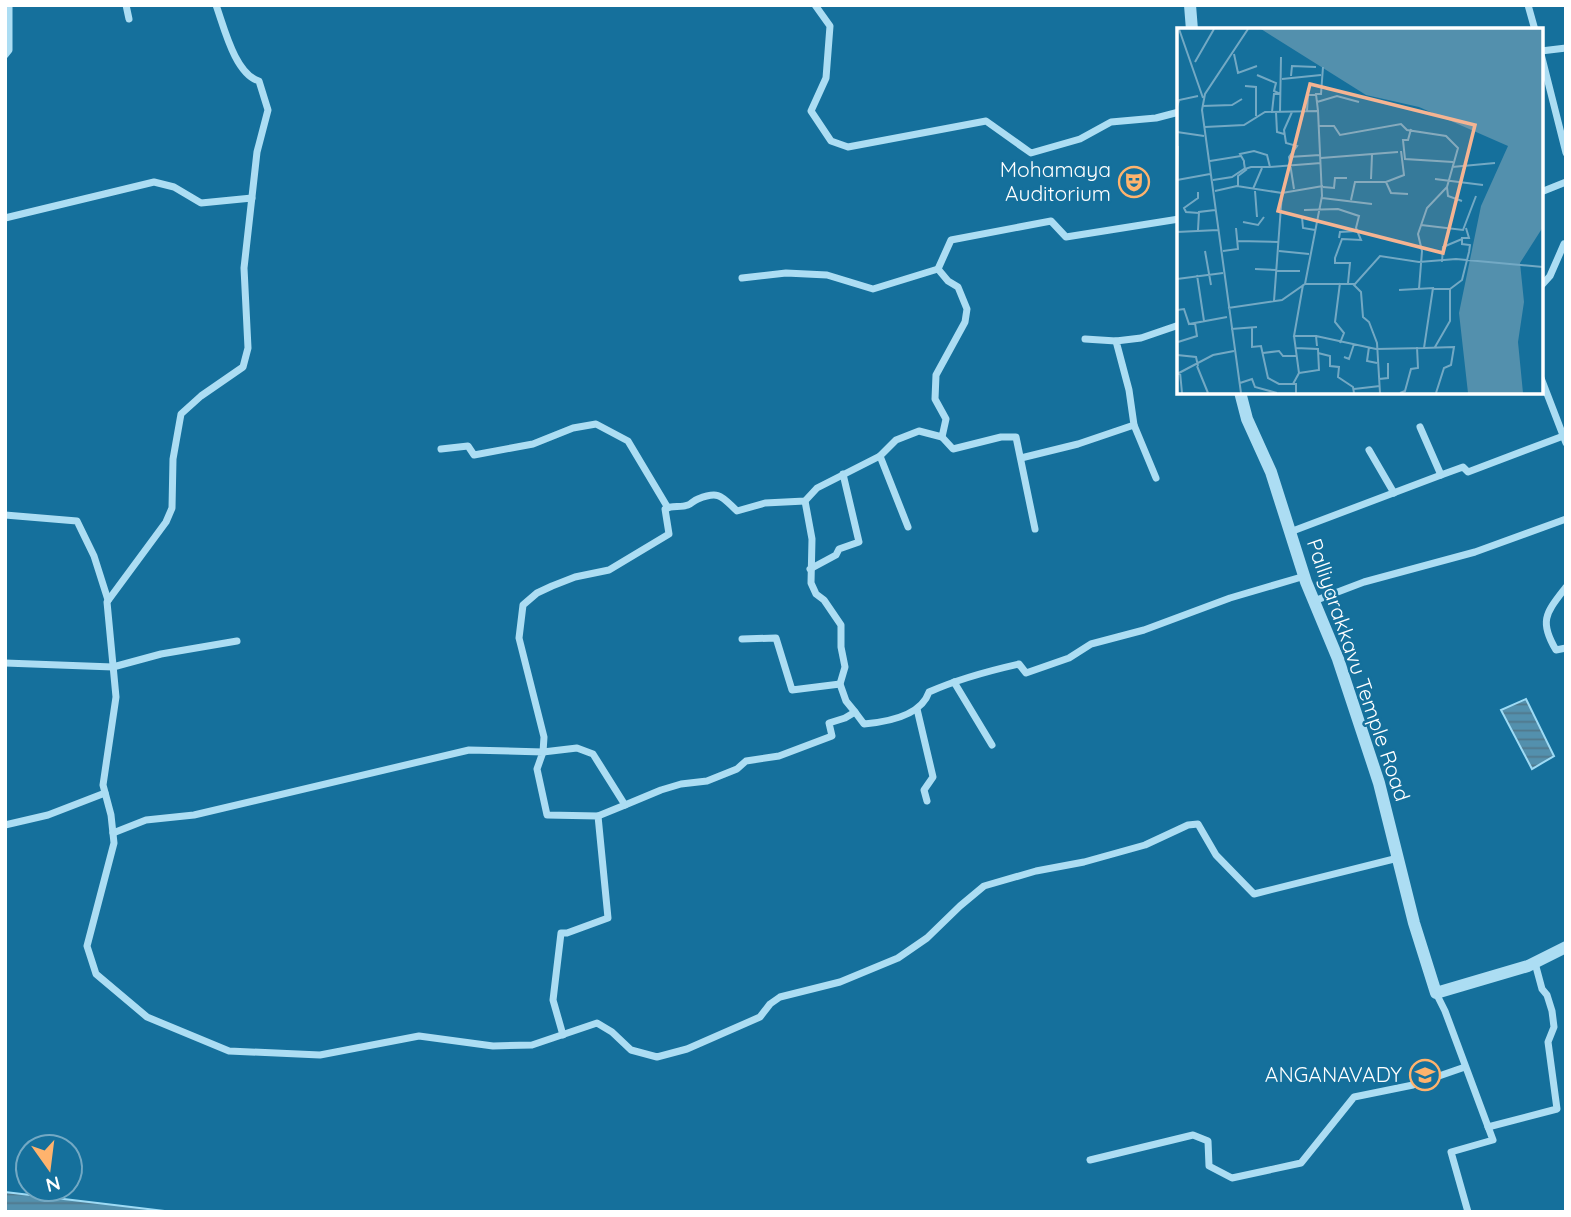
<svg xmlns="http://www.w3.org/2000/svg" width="1571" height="1217" viewBox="0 0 1571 1217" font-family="Quicksand,sans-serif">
  <defs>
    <pattern id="water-rules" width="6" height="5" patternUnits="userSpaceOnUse" patternTransform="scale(1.75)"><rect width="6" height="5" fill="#5390ad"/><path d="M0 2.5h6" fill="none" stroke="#51788b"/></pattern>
  </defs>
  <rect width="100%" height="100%" fill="#15709c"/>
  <!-- water -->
  <g fill="url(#water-rules)" stroke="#9edbf5" stroke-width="2">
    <polygon points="1526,699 1554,756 1532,769 1501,710"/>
    <polygon points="5,1192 173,1212 5,1212"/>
  </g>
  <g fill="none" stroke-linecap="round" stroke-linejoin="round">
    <!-- minor -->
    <g stroke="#acddf3" stroke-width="7">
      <polyline points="126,5 129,19"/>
      <path d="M 216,5 C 224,27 235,74 259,81 L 268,110 L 257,152 L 244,268 L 248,348 L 243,367 L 201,396 L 181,414 L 173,459 L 172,508 L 166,522 L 107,602 L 116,697 L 103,785 L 111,815 L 114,843 L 87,946 L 96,974 L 147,1017 L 229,1051 L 320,1055 L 419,1036 L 493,1046 L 532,1045 L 597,1023 L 612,1032 L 631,1050 L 657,1057 L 687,1049 L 760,1017 L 770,1004 L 780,997 L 840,982 L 898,958 L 927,938 L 960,906 L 984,886 L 1036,871 L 1084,862 L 1145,845 L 1188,825 L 1198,824 L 1216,855 L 1254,894 L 1398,858"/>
      <polyline points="815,5 830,26 826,78 811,111 831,141 848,147 986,121 1031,153 1080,139 1111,122 1156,118 1179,112"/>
      <polyline points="1528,5 1535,30"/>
      <polyline points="1541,51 1566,48"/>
      <polyline points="1541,54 1566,153"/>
      <polyline points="5,55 9,50 9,5"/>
      <polyline points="1541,192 1566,182"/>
      <polyline points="5,218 154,182 174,187 201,203 252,198"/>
      <polyline points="742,278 786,273 827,275 873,289 938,269 951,240 1051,221 1066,237 1179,219"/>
      <polyline points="1541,286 1550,276 1564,244"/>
      <polyline points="1085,339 1116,341"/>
      <polyline points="1541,378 1566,443"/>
      <polyline points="1134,425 1156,478"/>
      <polyline points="1420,427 1441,475"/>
      <polyline points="942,437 953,449 1001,437 1016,437 1035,529"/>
      <polyline points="441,449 468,446 474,455 533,444 573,428 596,424 628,441 668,508"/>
      <polyline points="1369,450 1394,493"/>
      <polyline points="880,456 908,527"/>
      <polyline points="1021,458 1078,444 1134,425 1129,390 1116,341 1141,338 1179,325"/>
      <polyline points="805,501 812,539 811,583 816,594 824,600 841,625 841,647 845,667 840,684 846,701 855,712"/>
      <polyline points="5,515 77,521 94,556 108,600"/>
      <polyline points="1290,532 1441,475 1463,467 1468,472 1566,435"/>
      <polyline points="810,569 836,555 839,549 859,542 843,474"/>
      <path d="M 1566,587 C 1547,612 1538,620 1556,650 L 1566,648"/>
      <polyline points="1314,601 1364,582 1475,552 1566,519"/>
      <polyline points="742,639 776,638 792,690 840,684"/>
      <polyline points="5,663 113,667 161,654 237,641"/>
      <polyline points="954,682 992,745"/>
      <polyline points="917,709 933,777 924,790 927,801"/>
      <path d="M 625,805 L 661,790 L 681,784 L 707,781 L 737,769 L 746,761 L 779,756 L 832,736 L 829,723 L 845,718 L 855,712 L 864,724 C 887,722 921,716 929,692 C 958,679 988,671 1019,664 L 1026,673 L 1069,658 L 1091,644 L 1144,630 L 1230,598 L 1305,576"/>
      <path d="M 598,816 L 625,805 L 593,754 L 577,748 L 543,752 L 544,737 L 519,638 L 523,605 L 537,593 L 552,586 L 575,577 L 609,570 L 669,534 L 665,509 C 672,505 680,508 688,505 C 691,504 694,500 698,499 C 720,490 722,497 737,511 L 765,503 L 805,501 L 817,488 L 880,456 L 896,440 L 919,431 L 942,437 L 946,419 L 935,399 L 936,375 L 965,322 L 967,309 L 958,287 L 948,281 L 938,269"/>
      <polyline points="5,825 48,815 105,793"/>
      <polyline points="113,833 146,820 194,815 469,750 543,752 537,769 547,815 598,816 608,918 567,933 561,933 553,1000 563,1035"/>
      <polyline points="1436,993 1445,1011 1493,1140 1451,1152 1468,1212"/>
      <polyline points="1488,1127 1557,1109 1548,1042 1554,1027 1552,1011 1547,995 1542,989 1535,963"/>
      <polyline points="1090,1160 1193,1135 1208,1141 1209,1166 1232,1178 1301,1163 1354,1097 1413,1085 1465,1067"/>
    </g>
    <!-- tertiary -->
    <g stroke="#acddf3" stroke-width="12">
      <polyline points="1190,5 1192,30"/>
      <polyline points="1240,392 1247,419 1271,472 1306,582 1338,659 1379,783 1414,923 1436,993 1528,966 1566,947"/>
    </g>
  </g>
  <!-- icons -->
  <defs>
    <g id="theatre-ring" transform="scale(1.575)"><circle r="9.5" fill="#15709c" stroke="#ffb36d" stroke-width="1.5"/><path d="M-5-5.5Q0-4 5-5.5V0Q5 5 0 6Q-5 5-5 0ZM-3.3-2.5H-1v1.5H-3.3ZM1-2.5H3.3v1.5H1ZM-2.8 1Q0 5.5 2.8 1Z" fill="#ffb36d"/></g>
    <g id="school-ring" transform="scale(1.575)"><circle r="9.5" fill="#15709c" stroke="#ffb36d" stroke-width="1.5"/><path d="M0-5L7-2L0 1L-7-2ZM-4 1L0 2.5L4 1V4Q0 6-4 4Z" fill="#ffb36d"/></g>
  </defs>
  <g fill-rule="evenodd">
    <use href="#theatre-ring" x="1134" y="182"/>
    <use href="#school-ring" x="1425" y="1075"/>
  </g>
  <g text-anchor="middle" stroke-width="5" stroke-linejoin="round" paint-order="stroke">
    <!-- poi labels -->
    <g font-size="21" fill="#fff" stroke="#15709c" text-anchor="end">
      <text x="1111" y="177">Mohamaya<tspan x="1111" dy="24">Auditorium</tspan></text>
      <text x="1402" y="1082">ANGANAVADY</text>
    </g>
    <!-- street labels -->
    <g font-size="21" fill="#fff" stroke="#15709c">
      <text transform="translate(1358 670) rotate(71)" y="7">Palliyarakkavu Temple Road</text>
    </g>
  </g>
  <!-- overview -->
  <g transform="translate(1177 28)">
    <rect width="366" height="366" fill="#15709c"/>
    <path d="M 84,1 L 366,1 L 366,199 L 343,235 L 347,274 L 341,314 L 346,365 L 291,365 L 282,285 L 304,178 L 331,118 L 242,79 L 189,67 Z" fill="#5390ad"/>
    <path fill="none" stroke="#73a9c4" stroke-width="2" d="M 2,1 L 26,70M 57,26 L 61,45 L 80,38M 18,34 L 37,1M 80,47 L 99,55 L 97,63 L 103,66 L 97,66 L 95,84M 114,48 L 115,38 L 139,39M 105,51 L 144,47M 68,58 L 79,59 L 79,88M 140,74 L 160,68 L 182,74M 25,78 L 55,77 L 65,71M 0,79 L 2,72 L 21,68M 130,83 L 131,67 L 139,67M 141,83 L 139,66 L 144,66 L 146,39M 99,84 L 100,104 L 107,106M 103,84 L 104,29M 115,84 L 107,102 L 109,115 L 120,118 L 112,129 L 117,161M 141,98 L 157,98 L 163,107 L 224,96 L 230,102 L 269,108 L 281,120 L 270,159 L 250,180 L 241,206 L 245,223 L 242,261M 28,99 L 67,97 L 88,84 L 141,83 L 145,168 L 128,256M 234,101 L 231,112 L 226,112 L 228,131 L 276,134M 0,104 L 27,108M 112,129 L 143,127M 144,130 L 221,124M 33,133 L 64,128M 93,139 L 144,135M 275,139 L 318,135M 0,146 L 1,118M 194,151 L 195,127M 258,151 L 306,157M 0,152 L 33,146M 36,152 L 55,149 L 67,141 L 68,141 L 74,139 L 93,139 L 90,127 L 77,123 L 63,126 L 67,133 L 67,135 L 68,141 L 69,142 L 61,148 L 61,159M 209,154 L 214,165 L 231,166M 146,159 L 157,160 L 158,150 L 170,150M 270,159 L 271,168 L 285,173M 76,161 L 85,140M 38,163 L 60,158 L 105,165 L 146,158M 78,163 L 80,189M 21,164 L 21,170 L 7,180 L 9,184 L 22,185M 145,170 L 195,176M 174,172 L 178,154 L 209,154 L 227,147 L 224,123M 127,182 L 161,181 L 182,188 L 179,200 L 184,212 L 165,211 L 158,230 L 158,235 L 173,235 L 171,255M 125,189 L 126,200 L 138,202M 66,194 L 81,197 L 87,189M 244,197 L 286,202 L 299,168M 21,202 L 22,184 L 38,182M 0,204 L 41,202M 162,210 L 163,204 L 180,203M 61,213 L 101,214M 28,223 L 34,257M 46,223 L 61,221 L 59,200M 102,223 L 132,226M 265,234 L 266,219 L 285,211M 78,241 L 123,243M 20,247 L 27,293M 0,251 L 46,245M 163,255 L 158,294 L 167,305 L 163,315M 176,256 L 184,264 L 186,289 L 192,294 L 200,315 L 203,365M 126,257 L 117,308 L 139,308 L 140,318M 256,261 L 273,261 L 285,252 L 292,224 L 293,217 L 285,216 L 285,210 L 292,210 L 289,200M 97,273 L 105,165M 51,280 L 105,272 L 128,256 L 178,256 L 203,228 L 242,234 L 279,231 L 366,239M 0,282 L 7,281 L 12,296 L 50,289M 75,299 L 75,319 L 84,318 L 91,350 L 102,356 L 119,356 L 119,365M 54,301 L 80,299M 139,308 L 199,321 L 247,320 L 256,260 L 222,262M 1,314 L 20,308 L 18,295M 192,319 L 190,333 L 200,335M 258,319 L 273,293 L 273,261M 119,320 L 141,321 L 142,342 L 122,345M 247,320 L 277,319 L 274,337 L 267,340 L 259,365M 86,325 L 102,323 L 106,328 L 120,328M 141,325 L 153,328 L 153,338 L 162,339 L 161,349 L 176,359 L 177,365M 0,327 L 19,329 L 21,338M 167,329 L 172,331 L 177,316M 20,338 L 31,365M 3,344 L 5,365M 0,346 L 36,327 L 57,323M 202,351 L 211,350 L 211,335M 63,355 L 75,351 L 78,359 L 100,365M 116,356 L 122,345 L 117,308M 177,361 L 203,358M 64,365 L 25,82 L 28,66 L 71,1M 223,365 L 228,363 L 234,341 L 241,340 L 240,319"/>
    <path fill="#f5b492" fill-opacity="0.15" stroke="#f5b492" stroke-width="3.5" d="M 133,56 L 298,97 L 266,225 L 101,183 Z"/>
    <rect width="366" height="366" fill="none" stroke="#fff" stroke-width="3.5"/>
  </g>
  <!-- border -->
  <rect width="1571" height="1217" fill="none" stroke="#ffffff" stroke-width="14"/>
  <!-- north arrow -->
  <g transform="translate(49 1168) rotate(166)"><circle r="33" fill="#15709c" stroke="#73a9c4" stroke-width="2"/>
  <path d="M0-5L12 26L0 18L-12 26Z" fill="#ffb36d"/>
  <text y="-10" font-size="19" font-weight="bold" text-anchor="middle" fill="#ffffff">N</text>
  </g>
</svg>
